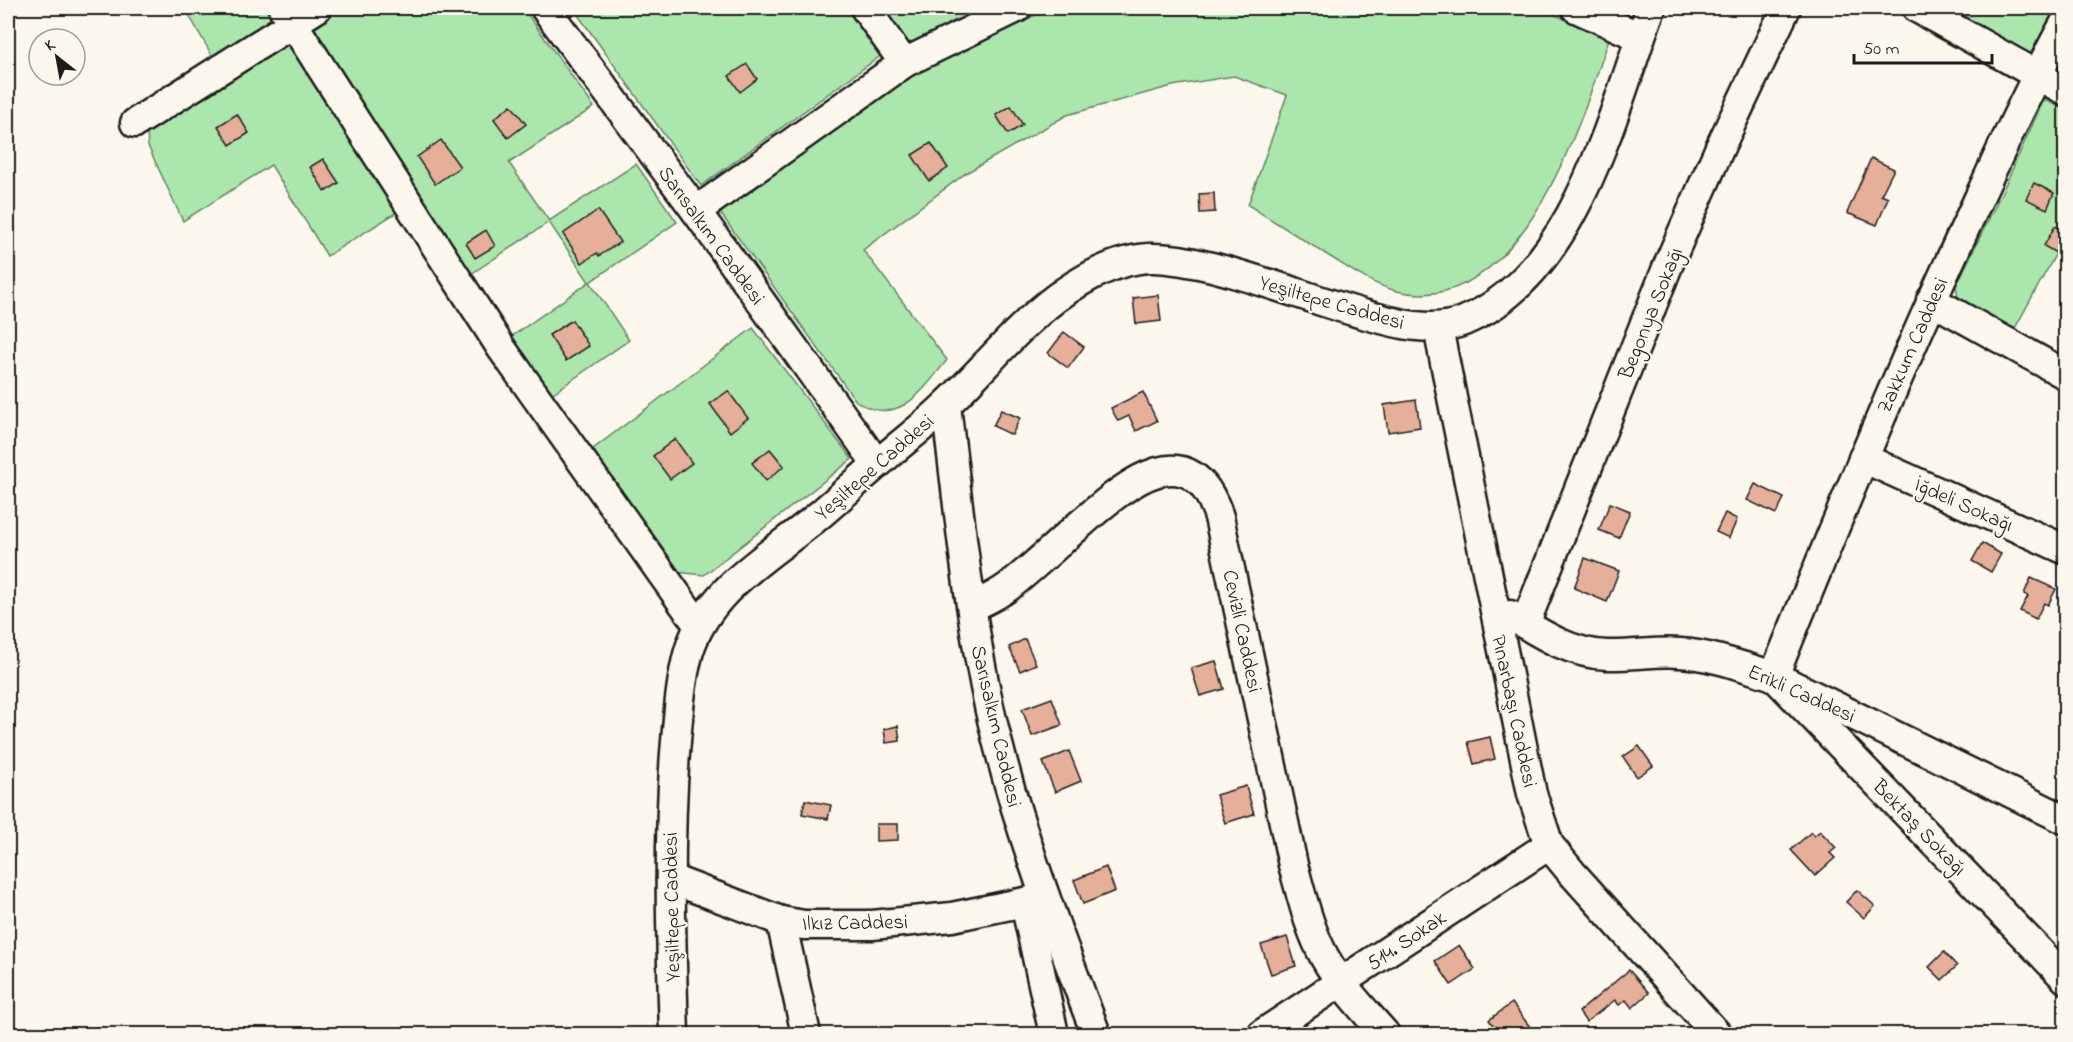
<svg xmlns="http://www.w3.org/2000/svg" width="2073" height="1042" viewBox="0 0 2073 1042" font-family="'Indie Flower',sans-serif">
  <rect width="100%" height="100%" fill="#fbf7ec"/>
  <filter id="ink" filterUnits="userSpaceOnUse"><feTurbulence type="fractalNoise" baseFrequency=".0167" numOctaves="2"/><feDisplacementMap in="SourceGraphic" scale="12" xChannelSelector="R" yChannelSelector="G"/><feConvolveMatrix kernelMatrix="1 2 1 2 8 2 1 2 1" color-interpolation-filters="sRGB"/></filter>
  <g filter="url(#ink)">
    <!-- green -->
    <g fill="#abe7ad" stroke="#648264" stroke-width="1.5">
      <polygon points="185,8 275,8 272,26 214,59"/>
      <polygon points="341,8 523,8 594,107 509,163 549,221 636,164 677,222 590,282 629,340 549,396 511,337 589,282 549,222 471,274 310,27"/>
      <polygon points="573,8 849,8 883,54 701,186"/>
      <polygon points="880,8 983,8 908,46"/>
      <path d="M 1051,8 L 1540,8 L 1609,39 C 1580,125 1520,320 1397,291 C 1372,285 1350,269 1329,256 C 1302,239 1275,222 1248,205 L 1287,95 L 1234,76 L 1172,86 L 1067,115 L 966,173 L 863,250 L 947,360 C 923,390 898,429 856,401 L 716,207 L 900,77 Z"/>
      <polygon points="1946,8 2059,8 2032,55"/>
      <polygon points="288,35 402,209 327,256 271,165 183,221 148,146 147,133 151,122"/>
      <polygon points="2044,99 2065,110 2065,237 2014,330 1958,297 1956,286 2002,192"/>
      <polygon points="753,328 852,459 704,575 676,572 666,564 593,449"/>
    </g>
    <!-- building -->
    <g fill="#e5af9a" stroke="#1c1c1c" stroke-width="1.5">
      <polygon points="747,64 757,79 740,92 729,76"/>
      <polygon points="511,105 526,124 508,138 494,119"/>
      <polygon points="1011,106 1023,125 1008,134 996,115"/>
      <polygon points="237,114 249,133 230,145 218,126"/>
      <polygon points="441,140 460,167 435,184 417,157"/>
      <polygon points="931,143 948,168 929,181 912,155"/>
      <polygon points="1871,158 1894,169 1881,195 1888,198 1877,225 1847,213"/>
      <polygon points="323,159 339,183 325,192 310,167"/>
      <polygon points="2034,183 2054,193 2047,209 2026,199"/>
      <polygon points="1214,193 1215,212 1200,213 1199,194"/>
      <polygon points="598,210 620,242 599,256 597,253 582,263 563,234"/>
      <polygon points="2055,226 2066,232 2066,236 2056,253 2044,246"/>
      <polygon points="486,230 495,246 475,258 466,243"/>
      <polygon points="1158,295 1161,321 1136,324 1133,298"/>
      <polygon points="572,320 589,346 566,361 549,335"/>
      <polygon points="1064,332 1084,347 1068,368 1048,353"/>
      <polygon points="728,391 748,418 730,432 710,404"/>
      <polygon points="1143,392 1157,421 1136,431 1129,416 1118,421 1111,408"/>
      <polygon points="1416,400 1420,427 1388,432 1384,405"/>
      <polygon points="1001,410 1020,418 1012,435 993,426"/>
      <polygon points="675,439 692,463 670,479 653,456"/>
      <polygon points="770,449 784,466 766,481 752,463"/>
      <polygon points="1755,484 1784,498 1776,514 1747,500"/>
      <polygon points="1610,503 1630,511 1619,538 1599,530"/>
      <polygon points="1725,513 1737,519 1729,538 1716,532"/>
      <polygon points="1982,543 2001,554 1991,572 1972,561"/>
      <polygon points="1585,558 1619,571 1607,602 1574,588"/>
      <polygon points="2031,578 2056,589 2048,605 2044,603 2036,619 2020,611 2028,596 2024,594"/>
      <polygon points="1025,639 1036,664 1020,671 1009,647"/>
      <polygon points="1216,661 1224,689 1200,696 1191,668"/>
      <polygon points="1052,698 1062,725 1032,736 1022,709"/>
      <polygon points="898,726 900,741 886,743 884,729"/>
      <polygon points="1490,737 1495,759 1474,764 1468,742"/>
      <polygon points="1639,746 1653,766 1637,777 1623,757"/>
      <polygon points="1069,751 1081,781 1055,792 1043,762"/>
      <polygon points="1246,786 1254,814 1225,823 1216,795"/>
      <polygon points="805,800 831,805 828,819 802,814"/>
      <polygon points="876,824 898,824 898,840 876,841"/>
      <polygon points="1820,831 1836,848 1830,853 1835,858 1815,876 1791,850 1811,832 1814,836"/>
      <polygon points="1106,867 1115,891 1083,904 1074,880"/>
      <polygon points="1857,890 1875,906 1864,918 1846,902"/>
      <polygon points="1287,937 1296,966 1271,974 1261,945"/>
      <polygon points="1459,945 1475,969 1451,985 1435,961"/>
      <polygon points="1944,952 1957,966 1942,980 1929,967"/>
      <polygon points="1629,970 1649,993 1632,1008 1626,1000 1619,1005 1615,1000 1586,1022 1579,1012"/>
      <polygon points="1512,1003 1530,1027 1521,1035 1500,1035 1489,1020"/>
    </g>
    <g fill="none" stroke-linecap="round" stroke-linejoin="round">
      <!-- minor casing -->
      <g stroke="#1c1c1c" stroke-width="33">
        <g id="minor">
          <polyline points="283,8 502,349 699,626"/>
          <polyline points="545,8 696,211 877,464"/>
          <polyline points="865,8 904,63"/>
          <polyline points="1576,8 1640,37"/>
          <polyline points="1917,8 2066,91"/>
          <path d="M 2066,21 C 2031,84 2002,148 1972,213 C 1901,365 1837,520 1774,676 L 2066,979"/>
          <polyline points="135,123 317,8"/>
          <polyline points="696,211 904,63 1017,8"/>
          <polyline points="1931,300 2066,375"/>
          <polyline points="1438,328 1532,794 1549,845 1572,873 1717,1034"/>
          <path d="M 946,406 C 959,508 968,611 990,711 C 1015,822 1056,928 1096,1034"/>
          <polyline points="1863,458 2066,550"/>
          <path d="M 972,607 C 984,601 996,596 1008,587 C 1034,567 1059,542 1084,521 C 1127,483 1191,430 1219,517 L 1293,865 C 1302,897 1309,929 1325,958 C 1341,986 1364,1010 1385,1034"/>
          <path d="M 1510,615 C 1539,633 1571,654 1607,655 C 1631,656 1656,651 1680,653 C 1712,655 1744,667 1774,676 L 2066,820"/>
          <polyline points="1525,624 1669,263 1721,145 1786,8"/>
          <polyline points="671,879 781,921 804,925 872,925 952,917 1044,898"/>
          <polyline points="1025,903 1054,1034"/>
          <polyline points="781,921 806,1034"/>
          <path d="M 674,1034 C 671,940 668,846 675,753 C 678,719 680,683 689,651 C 708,589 770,556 817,517 C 839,499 859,479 881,461 C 902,442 926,425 946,405 C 983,370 1015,329 1056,298 C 1083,278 1115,260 1149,258 C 1168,257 1189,262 1208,266 C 1261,279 1311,299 1363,314 C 1395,323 1432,334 1464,321 C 1577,274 1612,112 1651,8"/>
          <polyline points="1262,1034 1549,845"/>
        </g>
      </g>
      <!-- minor -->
      <use href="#minor" stroke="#fbf7ec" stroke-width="28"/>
    </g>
  </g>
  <g text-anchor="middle" stroke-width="4.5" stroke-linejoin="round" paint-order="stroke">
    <!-- street labels -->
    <g font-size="21" fill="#1c1c1c" stroke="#fbf7ec">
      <text transform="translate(712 235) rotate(54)" y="7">Sarısalkım Caddesi</text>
      <text transform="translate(1332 302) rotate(16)" y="7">Yeşiltepe Caddesi</text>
      <text transform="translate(1650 313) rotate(-68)" y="7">Begonya Sokağı</text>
      <text transform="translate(1912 345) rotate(-66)" y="7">Zakkum Caddesi</text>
      <text transform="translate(874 467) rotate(-41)" y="7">Yeşiltepe Caddesi</text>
      <text transform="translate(1964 504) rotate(24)" y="7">İğdeli Sokağı</text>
      <text transform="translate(1243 631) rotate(78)" y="7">Cevizli Caddesi</text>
      <text transform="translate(1802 693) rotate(24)" y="7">Erikli Caddesi</text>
      <text transform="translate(1515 711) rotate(78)" y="7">Pınarbaşı Caddesi</text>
      <text transform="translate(997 726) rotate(77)" y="7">Sarısalkım Caddesi</text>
      <text transform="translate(1920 827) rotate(46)" y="7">Bektaş Sokağı</text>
      <text transform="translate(671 907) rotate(-91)" y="7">Yeşiltepe Caddesi</text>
      <text transform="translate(855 922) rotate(-1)" y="7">Ilkız Caddesi</text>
      <text transform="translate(1406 940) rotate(-34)" y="7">514. Sokak</text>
    </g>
  </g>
  <!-- margin -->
  <rect width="2073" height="1042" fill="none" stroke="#fbf7ec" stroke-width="30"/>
  <rect x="15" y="15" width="2043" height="1012" fill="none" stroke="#1c1c1c" stroke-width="2" filter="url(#ink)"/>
  <!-- north arrow -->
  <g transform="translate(57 57) rotate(329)"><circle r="28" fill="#fbf7ec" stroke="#a29f99" stroke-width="1.5"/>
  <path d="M0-4.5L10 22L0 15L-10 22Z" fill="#1c1c1c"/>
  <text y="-9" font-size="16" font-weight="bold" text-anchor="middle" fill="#1c1c1c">K</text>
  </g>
  <!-- scale -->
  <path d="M1854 54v9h138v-9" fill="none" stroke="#1c1c1c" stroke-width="3"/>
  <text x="1863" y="54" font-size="18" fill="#1c1c1c" stroke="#fbf7ec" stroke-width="4.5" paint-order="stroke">50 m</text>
</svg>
